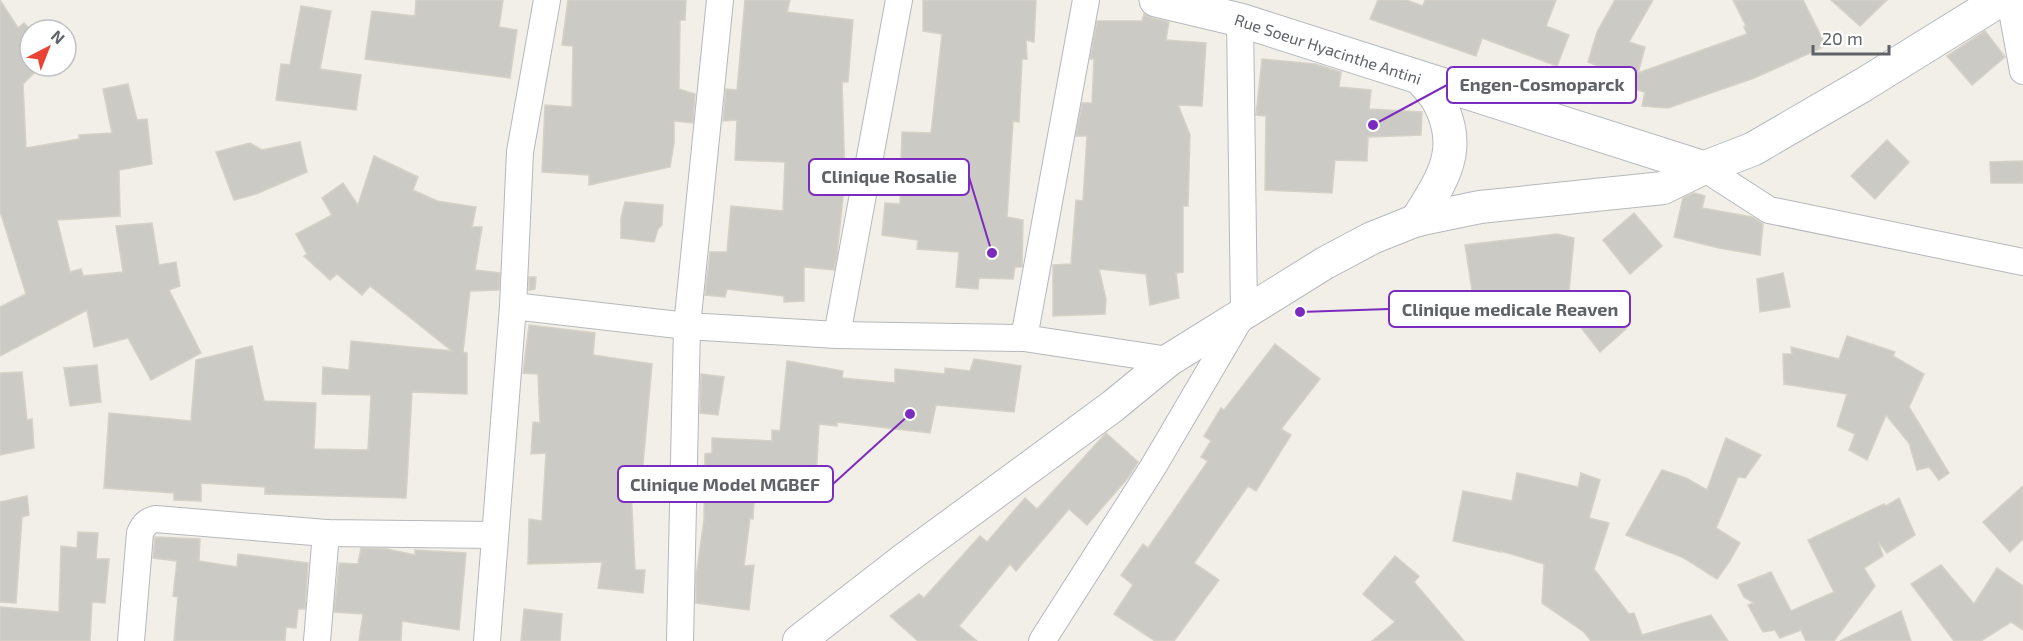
<svg xmlns="http://www.w3.org/2000/svg" width="2023" height="641" viewBox="0 0 2023 641" font-family="'Exo 2',sans-serif">
  <rect width="100%" height="100%" fill="#f1efe8"/>
  <!-- building -->
  <g fill="#cccac5" stroke="#d6d1c6" stroke-width="1.5">
    <polygon points="0,0 18,28 24,23 31,30 30,66 41,66 23,84 26,148 79,139 79,135 112,133 103,89 128,84 137,120 147,119 152,164 119,170 120,216 57,220 70,272 81,269 83,276 123,272 116,226 152,223 159,265 176,262 180,286 169,290 201,353 151,380 128,338 94,347 87,310 0,356 0,307 26,294 0,211"/>
    <polygon points="416,0 503,0 499,27 517,30 510,78 365,59 372,11 415,16"/>
    <polygon points="568,0 686,0 685,20 680,20 679,89 695,94 693,123 674,121 674,143 670,167 589,185 589,175 542,172 545,105 572,107 573,46 562,45"/>
    <polygon points="745,0 790,0 787,12 853,20 848,82 842,82 845,178 837,255 834,270 804,267 804,301 784,302 784,296 727,289 725,297 705,295 710,252 727,252 731,206 783,211 785,162 735,160 737,120 723,121 726,89 737,90"/>
    <polygon points="923,0 1036,0 1034,42 1026,40 1027,59 1022,59 1019,122 1013,121 1007,217 1023,220 1022,267 1015,267 1013,279 979,278 978,289 956,287 959,252 917,249 918,240 882,235 885,203 900,204 902,132 931,133 942,34 923,31"/>
    <polygon points="1378,0 1406,0 1423,6 1425,0 1556,0 1546,26 1569,35 1557,66 1482,38 1476,56 1370,19"/>
    <polygon points="1615,0 1653,0 1629,42 1645,47 1638,73 1747,34 1744,27 1746,26 1733,0 1803,0 1826,46 1754,78 1668,108 1642,106 1645,92 1600,80 1603,68 1588,62 1597,32"/>
    <polygon points="1831,0 1887,0 1860,26"/>
    <polygon points="301,6 331,11 320,69 361,75 356,110 276,100 281,64 290,65"/>
    <polygon points="1144,14 1152,18 1169,22 1166,40 1206,43 1202,106 1178,105 1190,135 1188,206 1183,206 1183,272 1176,273 1179,298 1150,305 1146,274 1099,269 1106,299 1105,314 1053,316 1053,265 1071,264 1076,200 1083,201 1087,136 1076,136 1082,103 1092,103 1094,59 1090,59 1097,21 1142,21"/>
    <polygon points="1985,31 2005,57 1972,85 1947,56"/>
    <polygon points="1262,59 1315,64 1341,72 1339,87 1371,90 1369,109 1422,112 1421,135 1368,137 1367,161 1335,160 1332,193 1265,190 1266,116 1256,115"/>
    <polygon points="1887,140 1909,162 1875,199 1851,176"/>
    <polygon points="300,142 307,172 256,194 234,200 216,152 250,143 262,150"/>
    <polygon points="374,156 418,177 413,190 437,201 476,207 472,227 482,227 475,270 500,273 499,290 470,291 463,352 467,353 467,394 412,392 406,498 265,494 265,487 201,483 201,501 174,500 174,493 104,488 109,413 191,421 196,360 252,346 264,401 316,403 314,449 368,450 371,395 322,394 323,367 349,370 351,341 452,351 370,286 362,295 337,274 330,280 304,256 307,254 296,234 332,215 322,198 343,183 358,205"/>
    <polygon points="2023,161 2023,183 1991,183 1990,162"/>
    <polygon points="1694,193 1705,196 1702,208 1752,217 1763,224 1760,255 1719,248 1674,237 1683,198"/>
    <polygon points="625,202 663,205 662,225 658,229 654,242 621,238 621,218"/>
    <polygon points="1634,213 1662,246 1630,274 1603,240"/>
    <polygon points="1557,234 1574,238 1568,302 1541,299 1474,303 1465,245"/>
    <polygon points="1783,273 1790,307 1760,312 1757,279"/>
    <polygon points="529,277 536,277 535,289 529,290"/>
    <polygon points="1605,304 1626,329 1600,352 1580,326"/>
    <polygon points="529,325 595,333 593,355 652,364 641,487 631,488 635,570 645,570 643,593 598,588 602,562 528,564 529,519 542,521 546,453 531,454 533,422 540,423 538,374 523,373"/>
    <polygon points="1847,336 1895,352 1893,356 1924,374 1909,407 1949,473 1939,480 1929,467 1917,470 1909,443 1886,415 1867,460 1849,450 1855,434 1837,426 1847,394 1784,384 1783,354 1792,354 1791,347 1839,359"/>
    <polygon points="1275,344 1320,379 1281,429 1291,435 1256,491 1248,486 1194,563 1219,580 1174,641 1155,641 1114,614 1133,585 1121,575 1143,544 1148,548 1208,461 1201,457 1211,441 1204,436 1221,408 1224,410"/>
    <polygon points="974,359 1021,366 1014,412 936,405 930,433 837,422 837,426 819,424 815,500 754,500 753,519 750,518 744,566 754,565 749,610 696,603 696,576 704,520 705,454 712,453 712,438 772,441 772,430 780,431 787,361 843,371 842,378 895,383 895,369 945,374 945,368 970,371"/>
    <polygon points="97,365 101,402 70,406 64,368"/>
    <polygon points="22,372 27,420 32,419 34,448 0,455 0,373"/>
    <polygon points="701,374 724,377 718,415 700,413"/>
    <polygon points="1106,433 1138,462 1127,479 1087,525 1069,509 1016,571 1010,564 959,626 977,641 918,641 890,616 919,594 924,598 980,536 987,542 1025,498 1037,509"/>
    <polygon points="1726,438 1761,455 1745,478 1738,477 1716,528 1740,543 1729,562 1717,579 1684,558 1626,535 1662,470 1686,478 1707,490"/>
    <polygon points="1517,473 1578,487 1581,473 1600,480 1589,518 1609,523 1594,569 1629,614 1634,613 1642,635 1711,615 1728,641 1591,641 1584,632 1542,603 1544,564 1501,551 1501,552 1453,541 1463,491 1512,501"/>
    <polygon points="2023,486 2023,539 2010,552 1983,522"/>
    <polygon points="27,496 29,515 22,517 16,603 0,602 0,502"/>
    <polygon points="1899,498 1915,535 1887,553 1878,541 1883,556 1864,568 1875,586 1834,641 1806,641 1801,630 1780,638 1775,630 1763,632 1748,605 1754,603 1744,597 1738,585 1771,572 1791,611 1834,592 1808,540 1884,504 1886,506"/>
    <polygon points="78,532 98,533 96,559 109,559 105,603 92,602 90,641 0,641 0,607 59,612 61,546 77,548"/>
    <polygon points="155,537 200,539 199,561 237,567 238,554 308,563 305,609 298,609 296,628 286,627 285,641 174,641 178,597 173,596 177,561 153,558"/>
    <polygon points="361,548 387,549 415,555 415,550 466,553 459,630 402,621 401,641 359,641 363,614 334,612 339,563 358,564"/>
    <polygon points="1395,556 1419,576 1414,582 1464,641 1372,641 1395,622 1363,594"/>
    <polygon points="1941,565 1974,604 1997,568 2023,586 2023,630 2011,622 1981,641 1954,641 1911,584"/>
    <polygon points="524,609 562,614 560,641 521,641"/>
    <polygon points="1901,611 1911,641 1840,641"/>
  </g>
  <g fill="none" stroke-linecap="round" stroke-linejoin="round">
    <!-- minor casing -->
    <g stroke="#b5b8bc" stroke-width="28">
      <g id="minor">
        <polyline points="2010,0 2023,71"/>
        <polyline points="1704,168 1769,210 2023,262"/>
        <polyline points="513,306 687,326 837,335 1024,338 1169,360"/>
        <polyline points="837,335 899,0"/>
        <polyline points="1024,338 1086,0"/>
        <path d="M 131,641 L 140,533 C 144,525 147,521 155,519 L 326,533 L 494,535"/>
        <polyline points="317,641 326,533"/>
        <polyline points="487,641 513,306 520,152 547,0"/>
        <polyline points="680,641 687,326 720,0"/>
        <polyline points="1042,641 1153,467 1244,312 1240,20"/>
      </g>
    </g>
    <!-- tertiary casing -->
    <g stroke="#b5b8bc" stroke-width="34">
      <polyline id="tertiary" points="799,641 906,558 1113,406 1169,360 1325,263 1372,238 1417,220 1480,207 1663,188 1704,168"/>
    </g>
    <!-- secondary casing -->
    <g stroke="#b6babf" stroke-width="35">
      <g id="secondary">
        <polyline points="1156,0 1240,20 1704,168 1753,149 1863,85 2000,0"/>
        <path d="M 1417,220 C 1441,181 1463,152 1441,106 C 1437,96 1428,87 1421,79"/>
      </g>
    </g>
    <!-- minor -->
    <use href="#minor" stroke="#fff" stroke-width="26"/>
    <!-- tertiary -->
    <use href="#tertiary" stroke="#fff" stroke-width="32"/>
    <!-- secondary -->
    <use href="#secondary" stroke="#fff" stroke-width="33"/>
  </g>
  <g text-anchor="middle" stroke-width="6" stroke-linejoin="round" paint-order="stroke">
    <!-- street labels -->
    <g font-size="16" fill="#5f6368" stroke="#fff">
      <text transform="translate(1328 49) rotate(18)" y="6">Rue Soeur Hyacinthe Antini</text>
    </g>
  </g>
  <!-- callouts -->
  <path fill="none" stroke="#7b2cbf" stroke-width="2" d="M1373 125L1447 85M992 253L969 177M1300 312L1389 309M910 414L833 484"/>
  <g fill="#7b2cbf" stroke="#fff" stroke-width="2">
    <circle cx="1373" cy="125" r="6"/>
    <circle cx="992" cy="253" r="6"/>
    <circle cx="1300" cy="312" r="6"/>
    <circle cx="910" cy="414" r="6"/>
  </g>
  <g fill="#fff" stroke="#7b2cbf" stroke-width="2">
    <rect x="1447" y="67" width="189" height="36" rx="6"/>
    <rect x="809" y="159" width="160" height="36" rx="6"/>
    <rect x="1389" y="291" width="241" height="36" rx="6"/>
    <rect x="618" y="466" width="215" height="36" rx="6"/>
  </g>
  <g font-size="18" text-anchor="middle" font-weight="bold" fill="#5f6368">
    <text x="1542" y="91">Engen-Cosmoparck</text>
    <text x="889" y="183">Clinique Rosalie</text>
    <text x="1510" y="316">Clinique medicale Reaven</text>
    <text x="725" y="491">Clinique Model MGBEF</text>
  </g>
  <!-- north arrow -->
  <g transform="translate(48 48) rotate(42)"><circle r="28" fill="#ffffff" stroke="#bfc1c3" stroke-width="1.5"/>
  <path d="M0-4.5L10 22L0 15L-10 22Z" fill="#ea4335"/>
  <text y="-9" font-size="16" font-weight="bold" text-anchor="middle" fill="#5f6368">N</text>
  </g>
  <!-- scale -->
  <path d="M1813 45v9h76v-9" fill="none" stroke="#5f6368" stroke-width="3"/>
  <text x="1822" y="45" font-size="18" fill="#5f6368" stroke="#ffffff" stroke-width="4.5" paint-order="stroke">20 m</text>
</svg>
